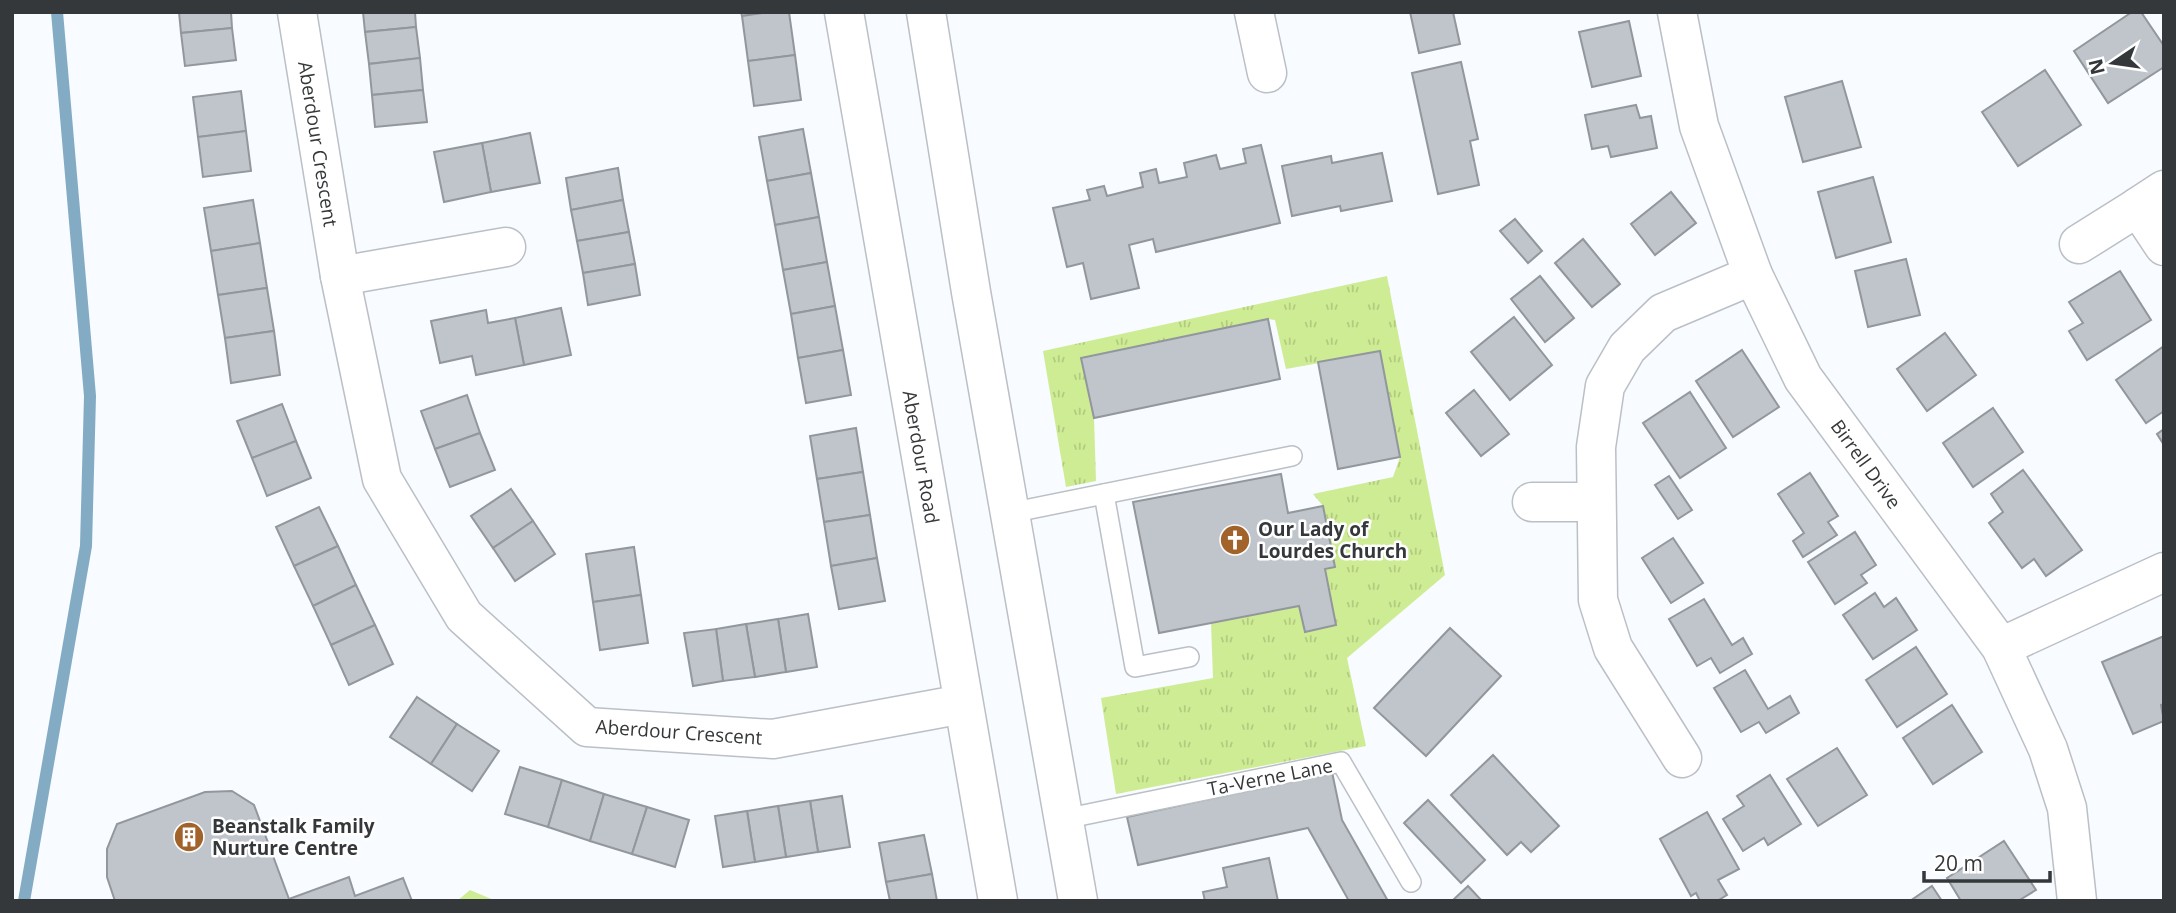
<svg xmlns="http://www.w3.org/2000/svg" width="2176" height="913" viewBox="0 0 2176 913" font-family="'Open Sans',sans-serif">
  <defs>
    <pattern id="grass-tufts" width="24" height="20" patternUnits="userSpaceOnUse" patternTransform="scale(1.75)"><rect width="24" height="20" fill="#ceec93"/><path d="M3 7l-1-3M5 7V3M7 7l1-3M15 17l-1-3M17 17v-4M19 17l1-3" fill="none" stroke="#b2cb80"/></pattern>
  </defs>
  <rect width="100%" height="100%" fill="#f8fbff"/>
  <!-- grass -->
  <g fill="url(#grass-tufts)">
    <polygon points="1387,276 1445,575 1347,658 1366,746 1116,794 1101,698 1213,678 1211,623 1299,606 1305,631 1336,625 1325,569 1335,566 1323,506 1313,494 1393,477 1400,457 1380,352 1286,369 1275,320 1268,319 1081,358 1094,418 1096,481 1066,487 1043,351"/>
    <polygon points="470,890 496,901 457,901"/>
  </g>
  <g fill="none" stroke-linecap="round" stroke-linejoin="round">
    <!-- stream -->
    <polyline stroke="#83abc3" stroke-width="12" points="24,901 86,546 90,396 57,12"/>
  </g>
  <!-- building -->
  <g fill="#bfc5cb" stroke="#91979c" stroke-width="2">
    <polygon points="179,12 231,12 232,28 181,33"/>
    <polygon points="363,12 415,12 416,27 365,32"/>
    <polygon points="741,12 770,12 742,16"/>
    <polygon points="770,12 789,12 795,55 748,61 742,16"/>
    <polygon points="1410,12 1453,12 1460,44 1419,53"/>
    <polygon points="2132,12 2141,12 2164,46 2164,67 2108,103 2074,51"/>
    <polygon points="1629,21 1641,76 1592,87 1579,32"/>
    <polygon points="416,27 420,58 369,64 365,32"/>
    <polygon points="232,28 236,60 185,66 181,33"/>
    <polygon points="795,55 801,100 754,106 748,61"/>
    <polygon points="420,58 423,90 372,95 369,64"/>
    <polygon points="1461,62 1478,139 1470,141 1479,185 1438,194 1412,73"/>
    <polygon points="2045,70 2081,125 2018,166 1982,112"/>
    <polygon points="1842,81 1861,147 1803,162 1785,97"/>
    <polygon points="423,90 427,122 375,127 372,95"/>
    <polygon points="241,91 246,131 198,137 193,97"/>
    <polygon points="1636,105 1640,118 1651,116 1657,148 1611,157 1608,146 1592,149 1585,115"/>
    <polygon points="803,129 811,173 767,181 759,137"/>
    <polygon points="246,131 251,171 203,177 198,137"/>
    <polygon points="530,133 540,183 491,192 482,143"/>
    <polygon points="482,143 491,192 444,202 434,152"/>
    <polygon points="1261,145 1280,223 1156,252 1153,239 1129,245 1139,288 1091,299 1083,263 1067,267 1053,208 1090,200 1087,190 1104,186 1107,196 1143,187 1140,173 1156,169 1159,183 1187,177 1184,163 1216,155 1220,169 1246,163 1243,149"/>
    <polygon points="1382,153 1392,201 1341,211 1340,206 1292,216 1282,166 1331,156 1332,163"/>
    <polygon points="618,168 623,200 571,210 566,178"/>
    <polygon points="811,173 819,217 775,225 767,181"/>
    <polygon points="1873,177 1891,242 1836,258 1818,192"/>
    <polygon points="1671,192 1696,223 1655,255 1631,224"/>
    <polygon points="253,200 260,243 211,251 204,208"/>
    <polygon points="623,200 629,232 577,241 571,210"/>
    <polygon points="819,217 827,262 783,270 775,225"/>
    <polygon points="1515,219 1542,251 1528,263 1500,231"/>
    <polygon points="629,232 635,264 583,273 577,241"/>
    <polygon points="1583,239 1620,284 1592,307 1555,263"/>
    <polygon points="260,243 267,288 218,295 211,251"/>
    <polygon points="1906,259 1920,315 1868,327 1855,271"/>
    <polygon points="827,262 835,306 791,314 783,270"/>
    <polygon points="635,264 640,295 588,305 583,273"/>
    <polygon points="2120,271 2151,320 2087,360 2069,331 2083,323 2069,302"/>
    <polygon points="1540,276 1574,318 1545,342 1511,299"/>
    <polygon points="267,288 274,331 225,338 218,295"/>
    <polygon points="835,306 843,350 798,358 791,314"/>
    <polygon points="561,308 571,355 524,365 515,318"/>
    <polygon points="486,310 488,323 515,318 524,365 476,375 472,356 440,363 431,321"/>
    <polygon points="1514,317 1552,365 1510,400 1471,352"/>
    <polygon points="1268,319 1280,379 1094,418 1081,358"/>
    <polygon points="274,331 280,375 231,383 225,338"/>
    <polygon points="1945,333 1976,375 1927,411 1897,369"/>
    <polygon points="2164,346 2164,411 2146,423 2116,380"/>
    <polygon points="843,350 851,395 806,403 798,358"/>
    <polygon points="1742,350 1779,407 1733,437 1696,381"/>
    <polygon points="1380,351 1400,457 1338,469 1318,362"/>
    <polygon points="1474,390 1509,434 1481,456 1446,413"/>
    <polygon points="1690,392 1726,448 1680,478 1643,423"/>
    <polygon points="467,395 480,433 435,449 421,411"/>
    <polygon points="282,404 296,441 252,458 237,421"/>
    <polygon points="1993,408 2023,452 1973,487 1943,443"/>
    <polygon points="856,428 863,472 817,479 810,436"/>
    <polygon points="2164,429 2164,445 2157,434"/>
    <polygon points="480,433 495,470 450,487 435,449"/>
    <polygon points="296,441 311,478 267,496 252,458"/>
    <polygon points="2023,470 2082,550 2046,576 2034,559 2022,568 1989,523 2003,512 1991,494"/>
    <polygon points="863,472 870,515 824,522 817,479"/>
    <polygon points="1810,473 1838,516 1828,522 1837,535 1803,557 1793,541 1804,533 1778,494"/>
    <polygon points="1281,474 1288,513 1323,506 1335,567 1325,569 1336,625 1305,632 1299,606 1159,633 1133,502"/>
    <polygon points="1669,476 1692,510 1678,519 1655,485"/>
    <polygon points="511,489 533,521 493,548 471,516"/>
    <polygon points="319,507 338,546 294,566 276,527"/>
    <polygon points="870,515 877,558 831,566 824,522"/>
    <polygon points="533,521 555,554 515,581 493,548"/>
    <polygon points="1855,532 1876,565 1861,575 1867,583 1835,604 1808,562"/>
    <polygon points="1673,538 1703,583 1671,603 1642,558"/>
    <polygon points="338,546 356,585 313,606 294,566"/>
    <polygon points="634,547 641,595 593,602 586,554"/>
    <polygon points="877,558 885,601 839,609 831,566"/>
    <polygon points="356,585 375,625 331,645 313,606"/>
    <polygon points="1875,593 1884,607 1896,598 1917,630 1873,659 1843,615"/>
    <polygon points="641,595 648,643 600,650 593,602"/>
    <polygon points="1704,599 1732,645 1743,638 1752,654 1720,673 1711,658 1697,666 1669,619"/>
    <polygon points="808,614 817,667 786,672 778,619"/>
    <polygon points="778,619 786,672 755,677 746,624"/>
    <polygon points="746,624 755,677 723,681 716,629"/>
    <polygon points="375,625 393,664 349,685 331,645"/>
    <polygon points="1450,628 1501,676 1426,756 1374,708"/>
    <polygon points="716,629 723,681 693,686 684,633"/>
    <polygon points="2164,636 2164,704 2161,705 2164,721 2133,734 2102,662"/>
    <polygon points="1916,647 1947,694 1897,727 1866,680"/>
    <polygon points="1745,670 1768,709 1790,696 1799,713 1766,733 1759,722 1741,732 1714,688"/>
    <polygon points="417,697 457,724 431,764 390,737"/>
    <polygon points="1952,705 1982,752 1933,784 1903,738"/>
    <polygon points="457,724 499,751 472,791 431,764"/>
    <polygon points="1837,748 1867,795 1818,826 1787,779"/>
    <polygon points="1493,755 1559,826 1531,852 1521,842 1507,855 1451,795"/>
    <polygon points="520,767 562,780 548,827 505,814"/>
    <polygon points="1332,772 1342,820 1388,901 1349,901 1308,828 1138,865 1127,817"/>
    <polygon points="1770,775 1801,824 1768,845 1764,838 1743,851 1723,819 1744,806 1737,796"/>
    <polygon points="562,780 604,794 590,841 548,827"/>
    <polygon points="232,791 254,805 289,899 349,877 355,896 403,878 412,901 115,901 107,877 107,849 117,824 205,792"/>
    <polygon points="604,794 647,807 632,854 590,841"/>
    <polygon points="842,796 850,847 818,852 810,801"/>
    <polygon points="1428,800 1485,860 1461,883 1404,823"/>
    <polygon points="810,801 818,852 786,857 778,806"/>
    <polygon points="778,806 786,857 755,862 747,811"/>
    <polygon points="647,807 689,820 675,867 632,854"/>
    <polygon points="747,811 755,862 723,867 715,816"/>
    <polygon points="1707,812 1739,869 1718,880 1727,895 1717,901 1700,901 1696,893 1691,896 1660,839"/>
    <polygon points="924,835 932,874 886,882 879,843"/>
    <polygon points="2004,841 2036,890 2018,901 1961,901 1947,878"/>
    <polygon points="1269,858 1278,901 1205,901 1203,892 1227,887 1223,868"/>
    <polygon points="932,874 937,901 890,901 886,882"/>
    <polygon points="1468,886 1482,901 1452,901"/>
    <polygon points="1932,886 1942,901 1910,901"/>
  </g>
  <g fill="none" stroke-linecap="round" stroke-linejoin="round">
    <!-- service casing -->
    <g stroke="#bbc0c6" stroke-width="22">
      <g id="service">
        <polyline points="1104,494 1135,667 1189,657"/>
        <polyline points="1010,513 1292,456"/>
        <polyline points="1064,819 1341,762 1411,882"/>
      </g>
    </g>
    <!-- minor casing -->
    <g stroke="#bbc0c6" stroke-width="41">
      <g id="minor">
        <polyline points="297,12 340,276 382,479 464,616 587,727 773,739 963,704"/>
        <polyline points="844,12 998,901"/>
        <polyline points="1254,12 1267,73"/>
        <polyline points="1677,12 1699,126 1753,275 1803,378 2001,647 2048,749 2067,808 2077,901"/>
        <polyline points="2164,190 2138,207 2164,246"/>
        <polyline points="2079,244 2138,207"/>
        <polyline points="340,276 506,247"/>
        <polyline points="1532,502 1596,502"/>
        <polyline points="2001,647 2164,572"/>
        <polyline points="1682,758 1613,648 1598,600 1596,447 1605,386 1627,348 1663,313 1753,275"/>
      </g>
    </g>
    <!-- secondary casing -->
    <g stroke="#bbc0c6" stroke-width="41">
      <polyline id="secondary" points="926,12 971,292 1078,901"/>
    </g>
    <!-- service -->
    <use href="#service" stroke="#fff" stroke-width="19"/>
    <!-- minor -->
    <use href="#minor" stroke="#fff" stroke-width="38"/>
    <!-- secondary -->
    <use href="#secondary" stroke="#fff" stroke-width="38"/>
  </g>
  <!-- icons -->
  <defs>
    <g id="church-disc" transform="scale(1.575)"><circle r="9.5" fill="#a2632b" stroke="#fff"/><path d="M-1.2-6h2.4v3.5h3.3v2.4h-3.3V6h-2.4V-.1h-3.3v-2.4h3.3Z" fill="#fff"/></g>
    <g id="building-disc" transform="scale(1.575)"><circle r="9.5" fill="#a2632b" stroke="#fff"/><path d="M-4-6H4V6H1V3H-1V6H-4ZM-2.5-4.3h1.7v1.8h-1.7ZM.8-4.3h1.7v1.8H.8ZM-2.5-1h1.7V.8h-1.7ZM.8-1h1.7V.8H.8Z" fill="#fff"/></g>
  </defs>
  <g fill-rule="evenodd">
    <use href="#church-disc" x="1235" y="540"/>
    <use href="#building-disc" x="189" y="837"/>
  </g>
  <g text-anchor="middle" stroke-width="5" stroke-linejoin="round" paint-order="stroke">
    <!-- street labels -->
    <g font-size="19" fill="#35383a" stroke="#fff">
      <text transform="translate(318 144) rotate(81)" y="7">Aberdour Crescent</text>
      <text transform="translate(921 457) rotate(80)" y="7">Aberdour Road</text>
      <text transform="translate(1866 464) rotate(54)" y="7">Birrell Drive</text>
      <text transform="translate(679 732) rotate(4)" y="7">Aberdour Crescent</text>
      <text transform="translate(1270 777) rotate(-11)" y="7">Ta-Verne Lane</text>
    </g>
    <!-- poi labels -->
    <g font-size="19" font-weight="bold" fill="#35383a" stroke="#fff" text-anchor="start">
      <text x="1258" y="536">Our Lady of<tspan x="1258" dy="22">Lourdes Church</tspan></text>
      <text x="212" y="833">Beanstalk Family<tspan x="212" dy="22">Nurture Centre</tspan></text>
    </g>
  </g>
  <!-- border -->
  <rect width="2176" height="913" fill="none" stroke="#35383a" stroke-width="28"/>
  <!-- north arrow -->
  <g transform="translate(2113 63) rotate(257)" stroke="#ffffff" stroke-width="5" paint-order="stroke">
  <path d="M0-5L12 26L0 18L-12 26Z" fill="#35383a"/>
  <text y="-10" font-size="19" font-weight="bold" text-anchor="middle" fill="#35383a">N</text>
  </g>
  <!-- scale -->
  <path d="M1924 871v10h126v-10" fill="none" stroke="#35383a" stroke-width="3.5"/>
  <text x="1934" y="871" font-size="21" fill="#35383a" stroke="#ffffff" stroke-width="5" paint-order="stroke">20 m</text>
</svg>
